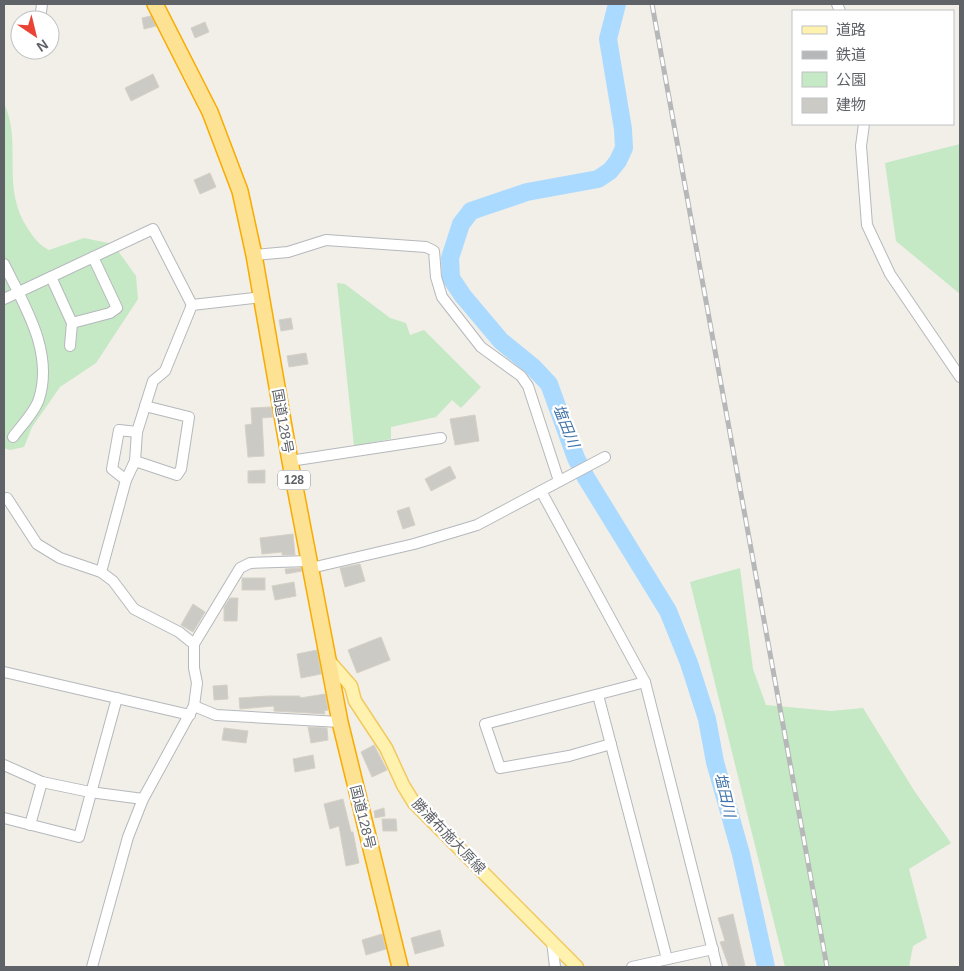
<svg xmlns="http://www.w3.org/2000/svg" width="964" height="971" viewBox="0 0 964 971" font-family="Helvetica,'Noto Sans JP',sans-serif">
  <rect width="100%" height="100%" fill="#f1efe8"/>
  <!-- green -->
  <g fill="#c5e8c5">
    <path d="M 4,103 C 23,144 0,187 28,229 C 34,238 39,245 49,250 L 84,238 L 113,244 L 136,276 L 138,299 L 96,363 L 60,387 L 32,427 L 24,447 L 10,450 L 4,448 Z"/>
    <polygon points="960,144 960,294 896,241 885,163"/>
    <polygon points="337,283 345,284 390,318 406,323 410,335 424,330 481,387 461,408 452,400 436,417 391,427 391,439 354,446"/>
    <polygon points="740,568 753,669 766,705 831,711 863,708 915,792 951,843 909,869 927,938 913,946 909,967 785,967 690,582"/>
  </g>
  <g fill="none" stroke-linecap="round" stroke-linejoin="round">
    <!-- stream -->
    <polyline stroke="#aadaff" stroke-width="3" points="609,4 613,13"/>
    <!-- river -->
    <polyline stroke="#aadaff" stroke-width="18" points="617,4 608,39 623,129 624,148 618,161 610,171 598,179 527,192 471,211 461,224 450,258 451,278 463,296 501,341 533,367 549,384 576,458 585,476 668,611 689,663 707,719 715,762 741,854 766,967"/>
  </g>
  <!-- building -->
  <g fill="#cccac5" stroke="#d6d1c6">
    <polygon points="151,16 156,26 144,29 142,18"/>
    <polygon points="205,22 209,32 195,38 191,28"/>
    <polygon points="153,74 159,87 131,101 125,88"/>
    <polygon points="210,173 216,187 200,194 194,180"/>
    <polygon points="291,318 293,329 281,331 279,320"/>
    <polygon points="306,353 308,364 289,367 287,356"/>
    <polygon points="271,407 273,417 262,418 264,456 248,457 245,425 252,424 251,408"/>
    <polygon points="475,415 479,441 455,445 450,419"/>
    <polygon points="450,466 456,478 431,491 425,479"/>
    <polygon points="265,470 265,483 248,483 248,471"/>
    <polygon points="409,507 415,525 403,529 397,511"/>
    <polygon points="293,534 295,555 282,555 282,552 262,554 260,538"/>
    <polygon points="360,564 365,581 345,587 340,568"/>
    <polygon points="301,568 302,571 286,574 285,569"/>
    <rect x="242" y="578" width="23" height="12"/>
    <polygon points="294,582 296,596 275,600 272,586"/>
    <polygon points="230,598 238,598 237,621 224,621 224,607"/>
    <polygon points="193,604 205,612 193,632 181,625"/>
    <polygon points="381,637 390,660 357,673 348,650"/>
    <polygon points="317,650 321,674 301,678 297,654"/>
    <polygon points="227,685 228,699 214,700 213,686"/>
    <polygon points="325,694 328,710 324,711 325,714 274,711 274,706 240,709 239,698 268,696 300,696 300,698"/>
    <polygon points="308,727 327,728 328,740 311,743"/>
    <polygon points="224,728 248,731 246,743 222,740"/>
    <polygon points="374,745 387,770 372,777 361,752"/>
    <polygon points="313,755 315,768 295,772 293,759"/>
    <polygon points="343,799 351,832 353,832 359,863 346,866 339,826 330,829 324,804"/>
    <polygon points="384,808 385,816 375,818 374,811"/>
    <polygon points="382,819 396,819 397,831 383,831"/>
    <polygon points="733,914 745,966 739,967 729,967 720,942 725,941 718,918"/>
    <polygon points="440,930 444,946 415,954 411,938"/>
    <polygon points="382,934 386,949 366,955 362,940"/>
  </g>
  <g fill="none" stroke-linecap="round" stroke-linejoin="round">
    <!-- minor casing -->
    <g stroke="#b5b8bc" stroke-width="12">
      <g id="minor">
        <polyline points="837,4 840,11"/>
        <polyline points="40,20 42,4"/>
        <polyline points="864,124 861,146 867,225 890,274 960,377"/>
        <polyline points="254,255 288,252 326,240 426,247 434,251 436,277 442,297 481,347 521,376 528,386 559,481"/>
        <path d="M 4,264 C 24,305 54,351 39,399 C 35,412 21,426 13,437"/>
        <polyline points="51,277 72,323 70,346"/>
        <polyline points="4,299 153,229 192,305"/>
        <polyline points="72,323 110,313 117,308 93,257"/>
        <polyline points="135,461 177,475 181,469 189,417 145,406"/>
        <polyline points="290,461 441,438"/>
        <polyline points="126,480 135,461 137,432"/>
        <polyline points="541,491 645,682 717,967"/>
        <polyline points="7,498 37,544 60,558 101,572 113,581 134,609 179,632 194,644"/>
        <polyline points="311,568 414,544 477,525 605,457"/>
        <polyline points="101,572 126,480 112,469 119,430 137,432 153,381 165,371 192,305 262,297"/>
        <polyline points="4,672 190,715"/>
        <polyline points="598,695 667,959"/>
        <polyline points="194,706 216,715 340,722"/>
        <polyline points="611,744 569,756 500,768 485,724 645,682"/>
        <polyline points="4,765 42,782 90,792 143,799"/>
        <polyline points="4,818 79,837 117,698"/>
        <polyline points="30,825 42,782"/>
        <polyline points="552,941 555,967"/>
        <polyline points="92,967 128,837 143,799 194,706 197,683 194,668 194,644 240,568 250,563 309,561"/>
        <polyline points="632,967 713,949"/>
      </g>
    </g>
    <!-- major casing -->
    <g stroke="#f2c960" stroke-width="15">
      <polyline id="major" points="330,662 351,686 355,701 386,748 403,785 414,803 577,967"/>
    </g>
    <!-- highway casing -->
    <g stroke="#f9ab00" stroke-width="18">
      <polyline id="highway" points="155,4 210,112 240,191 254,255 290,461 340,722 400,967"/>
    </g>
    <!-- minor -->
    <use href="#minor" stroke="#fff" stroke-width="10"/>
    <!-- major -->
    <use href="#major" stroke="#fff2af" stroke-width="12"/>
    <!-- highway -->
    <use href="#highway" stroke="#fde293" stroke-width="15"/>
    <!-- rail casing -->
    <g stroke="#b6b7b8" stroke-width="5">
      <polyline id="rail" points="652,4 827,967"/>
    </g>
    <!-- rail -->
    <use href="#rail" stroke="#fff" stroke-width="3" stroke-dasharray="9" stroke-linecap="butt"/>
  </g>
  <g text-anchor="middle" stroke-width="4.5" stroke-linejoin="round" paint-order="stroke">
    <!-- shield labels -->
    <rect fill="#fff" stroke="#8f9295" stroke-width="1" x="278" y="470.5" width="32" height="19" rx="4"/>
    <g font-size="12" font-weight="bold" fill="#5f6368">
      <text x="294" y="484">128</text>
    </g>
    <!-- street labels -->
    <g font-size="14" fill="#5f6368" stroke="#fff">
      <text transform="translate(283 421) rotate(80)" y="5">国道128号</text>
      <text transform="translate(363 817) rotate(76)" y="5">国道128号</text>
      <text transform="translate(449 836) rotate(46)" y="5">勝浦布施大原線</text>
    </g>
    <!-- water labels -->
    <g font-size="15" font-style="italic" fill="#4174aa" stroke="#fff">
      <text transform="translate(566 426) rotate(68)" y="5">塩田川</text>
      <text transform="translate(725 795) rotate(77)" y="5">塩田川</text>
    </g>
  </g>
  <!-- border -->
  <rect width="964" height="971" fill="none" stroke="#5f6368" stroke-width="10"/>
  <!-- legend -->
  <rect x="792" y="10" width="162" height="115" fill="#ffffff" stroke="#bfc1c3"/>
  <rect x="802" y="26" width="25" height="8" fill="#fff2af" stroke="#bfc1c3"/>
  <text x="836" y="35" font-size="15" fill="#5f6368">道路</text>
  <rect x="802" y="51" width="25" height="8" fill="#b6b7b8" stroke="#bfc1c3"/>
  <text x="836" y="60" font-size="15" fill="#5f6368">鉄道</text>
  <rect x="802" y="72" width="25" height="15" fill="#c5e8c5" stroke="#bfc1c3"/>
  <text x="836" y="85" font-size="15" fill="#5f6368">公園</text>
  <rect x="802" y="98" width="25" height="15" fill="#cccac5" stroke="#bfc1c3"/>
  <text x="836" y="110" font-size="15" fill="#5f6368">建物</text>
  <!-- north arrow -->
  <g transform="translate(35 35) rotate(145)"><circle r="24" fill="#ffffff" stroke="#bfc1c3"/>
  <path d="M0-4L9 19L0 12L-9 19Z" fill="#ea4335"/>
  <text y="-8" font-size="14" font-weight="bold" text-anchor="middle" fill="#5f6368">N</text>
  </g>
</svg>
